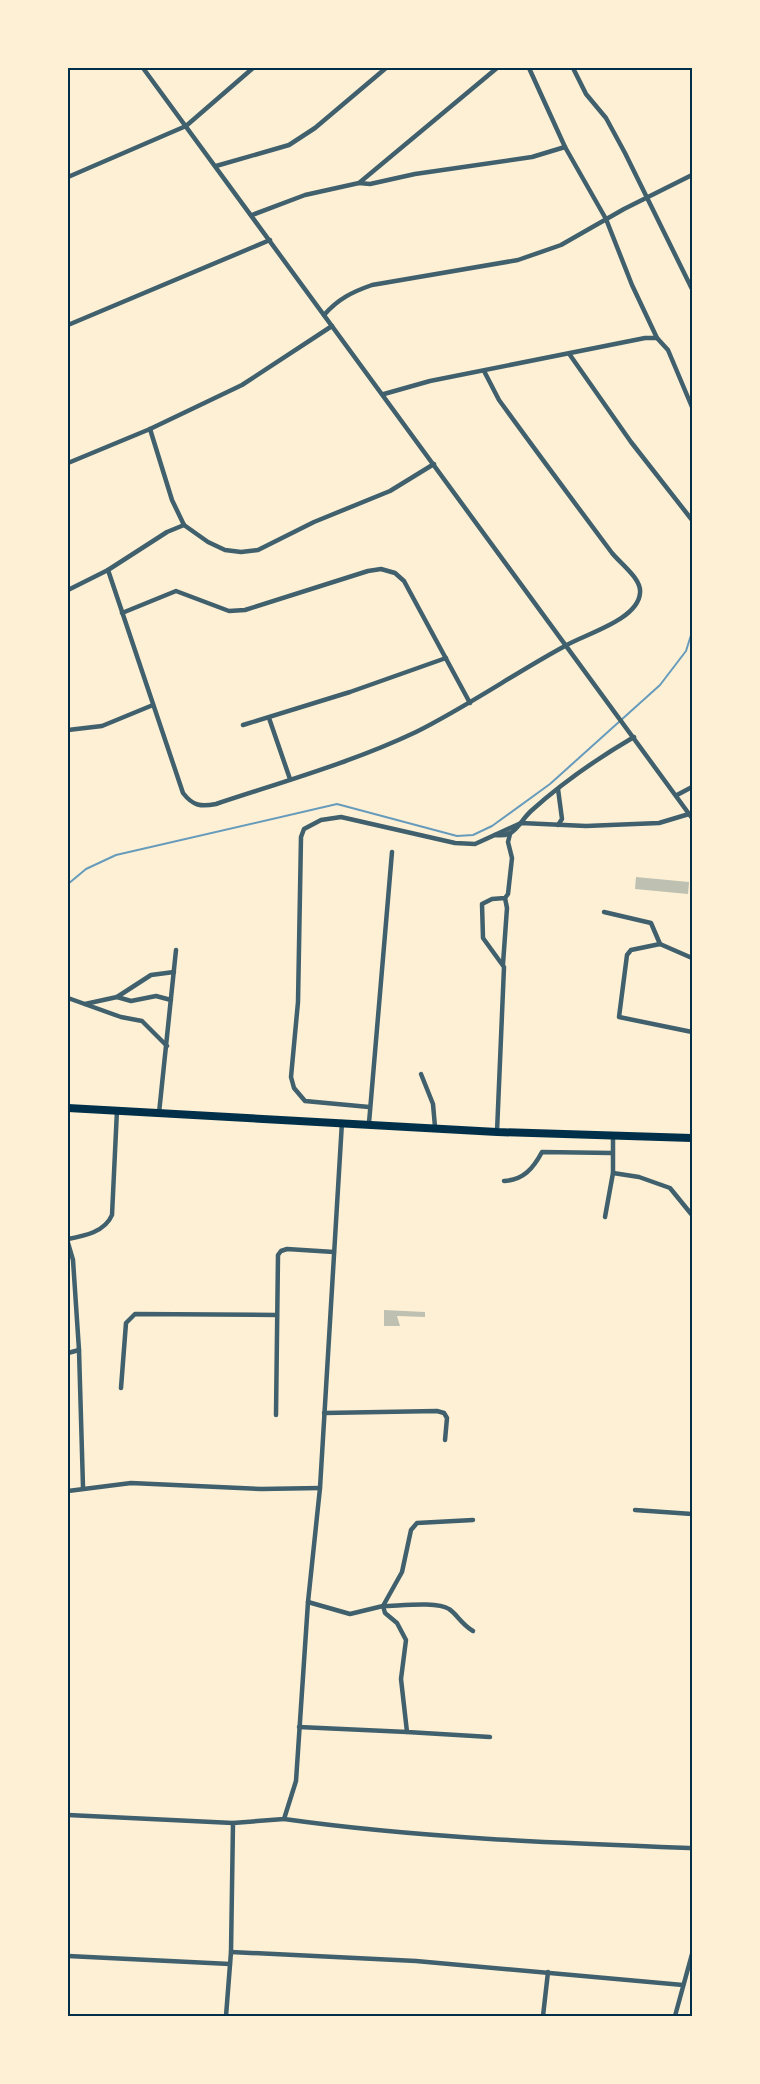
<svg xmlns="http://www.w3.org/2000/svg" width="760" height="2084" viewBox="0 0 760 2084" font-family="'Source Sans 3',sans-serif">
  <rect width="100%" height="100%" fill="#fdf0d5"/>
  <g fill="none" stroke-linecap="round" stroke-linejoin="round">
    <!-- stream -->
    <polyline stroke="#669bbc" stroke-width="2" points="68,884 86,869 116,855 337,804 457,836 473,835 492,826 550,784 660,685 686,651 692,632"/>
  </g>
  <!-- building -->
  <g fill="#bec0b2">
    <polygon points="636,877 689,882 688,894 635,889"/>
    <polygon points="384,1310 425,1312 425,1317 397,1316 400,1326 384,1326"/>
  </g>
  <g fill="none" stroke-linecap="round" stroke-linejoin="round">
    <!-- minor -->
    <g stroke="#3f606c" stroke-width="4.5">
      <polyline points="143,68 692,818"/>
      <polyline points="529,68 565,147 606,219 632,285 657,338"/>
      <polyline points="573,68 586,94 606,118 625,153 692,289"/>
      <polyline points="216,166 289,145 315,128 386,68"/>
      <polyline points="68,177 186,126 253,68"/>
      <polyline points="359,183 370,184 415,174 532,157 565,147"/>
      <polyline points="252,215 305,195 359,183 497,68"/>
      <path d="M 324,315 C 338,299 352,292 372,285 L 518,260 L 561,245 L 624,209 L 692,175"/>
      <polyline points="68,325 270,240"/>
      <polyline points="570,355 631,442 692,520"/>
      <polyline points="384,394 430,381 645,338 657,338 668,350 692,407"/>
      <polyline points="150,429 172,500 184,525 208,542 225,550 241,552 258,550 314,522 390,491 434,464"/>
      <polyline points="68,463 150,429 242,385 332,326"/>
      <path d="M 108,570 L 183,793 C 193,806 201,807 216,804 C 282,782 353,762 416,732 C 468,706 515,673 565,646 C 585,634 638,620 640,593 C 642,579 620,563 612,553 C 574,502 536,451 499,400 L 484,371"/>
      <polyline points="68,590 108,570 167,532 184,525"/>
      <polyline points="122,613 176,591 229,611 245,610 368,571 381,569 395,573 404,581 470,703"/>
      <polyline points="269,718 290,779"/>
      <polyline points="243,725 350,692 446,658"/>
      <polyline points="68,730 102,726 153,705"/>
      <polyline points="677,795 692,787"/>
      <polyline points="558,825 562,819 558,789"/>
      <path d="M 495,835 C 516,838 518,823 531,811 C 562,783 598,758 634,737"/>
      <polyline points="604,912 651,923 660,944"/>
      <polyline points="692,958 660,944 631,950 627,955 619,1017 692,1032"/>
      <polyline points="503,964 507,908 505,898"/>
      <polyline points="117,997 151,975 174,972"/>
      <polyline points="68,998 121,1017 142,1021 167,1046"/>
      <polyline points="85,1004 117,997 131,1001 156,996 171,1000"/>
      <polyline points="421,1074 433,1104 435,1127"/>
      <polyline points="369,1107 305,1101 294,1088 291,1077 298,1002 301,837 304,829 321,820 341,817 455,843 475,844 521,823 586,826 659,823 689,814"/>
      <polyline points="159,1113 176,950"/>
      <polyline points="369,1123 392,852"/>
      <polyline points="497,1132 504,967 483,938 482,904 492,899 505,898 508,894 512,858 508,842 510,834"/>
      <polyline points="613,1173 639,1177 670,1188 692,1215"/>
      <path d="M 504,1181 C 523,1180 533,1169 542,1152 L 612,1153"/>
      <polyline points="605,1217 613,1173 613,1136"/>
      <path d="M 68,1239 C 84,1236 105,1232 112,1215 L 117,1110"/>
      <polyline points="68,1243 73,1260 79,1350 83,1487"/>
      <polyline points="68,1353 79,1350"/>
      <polyline points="121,1388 126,1323 135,1314 276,1315"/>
      <polyline points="324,1413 437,1411 444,1413 447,1418 445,1440"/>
      <polyline points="276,1415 278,1255 281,1251 287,1249 334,1252"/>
      <polyline points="68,1491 131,1483 261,1489 320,1488"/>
      <polyline points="635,1510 692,1514"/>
      <polyline points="308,1602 350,1614 383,1606 402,1572 411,1530 417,1523 473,1520"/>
      <path d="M 473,1631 C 460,1623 457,1614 449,1609 C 437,1601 398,1606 383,1606 L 385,1613 L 397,1623 L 406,1640 L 401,1679 L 407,1732 L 490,1737"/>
      <polyline points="299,1727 407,1732"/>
      <polyline points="68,1815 233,1823"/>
      <path d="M 284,1819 C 419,1838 557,1843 692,1848"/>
      <polyline points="231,1952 416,1961 683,1985"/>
      <polyline points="68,1956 230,1964"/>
      <polyline points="226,2016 231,1952 233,1823 284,1819 296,1781 308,1602 320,1488 342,1122"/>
      <polyline points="543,2016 548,1972"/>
      <polyline points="675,2016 692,1954"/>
    </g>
    <!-- trunk -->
    <polyline stroke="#003049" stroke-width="8" points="68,1108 497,1132 692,1138"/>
  </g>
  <!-- border -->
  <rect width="760" height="2084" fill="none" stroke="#fdf0d5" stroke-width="138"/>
  <rect x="69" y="69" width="622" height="1946" fill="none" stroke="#003049" stroke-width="2"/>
</svg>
